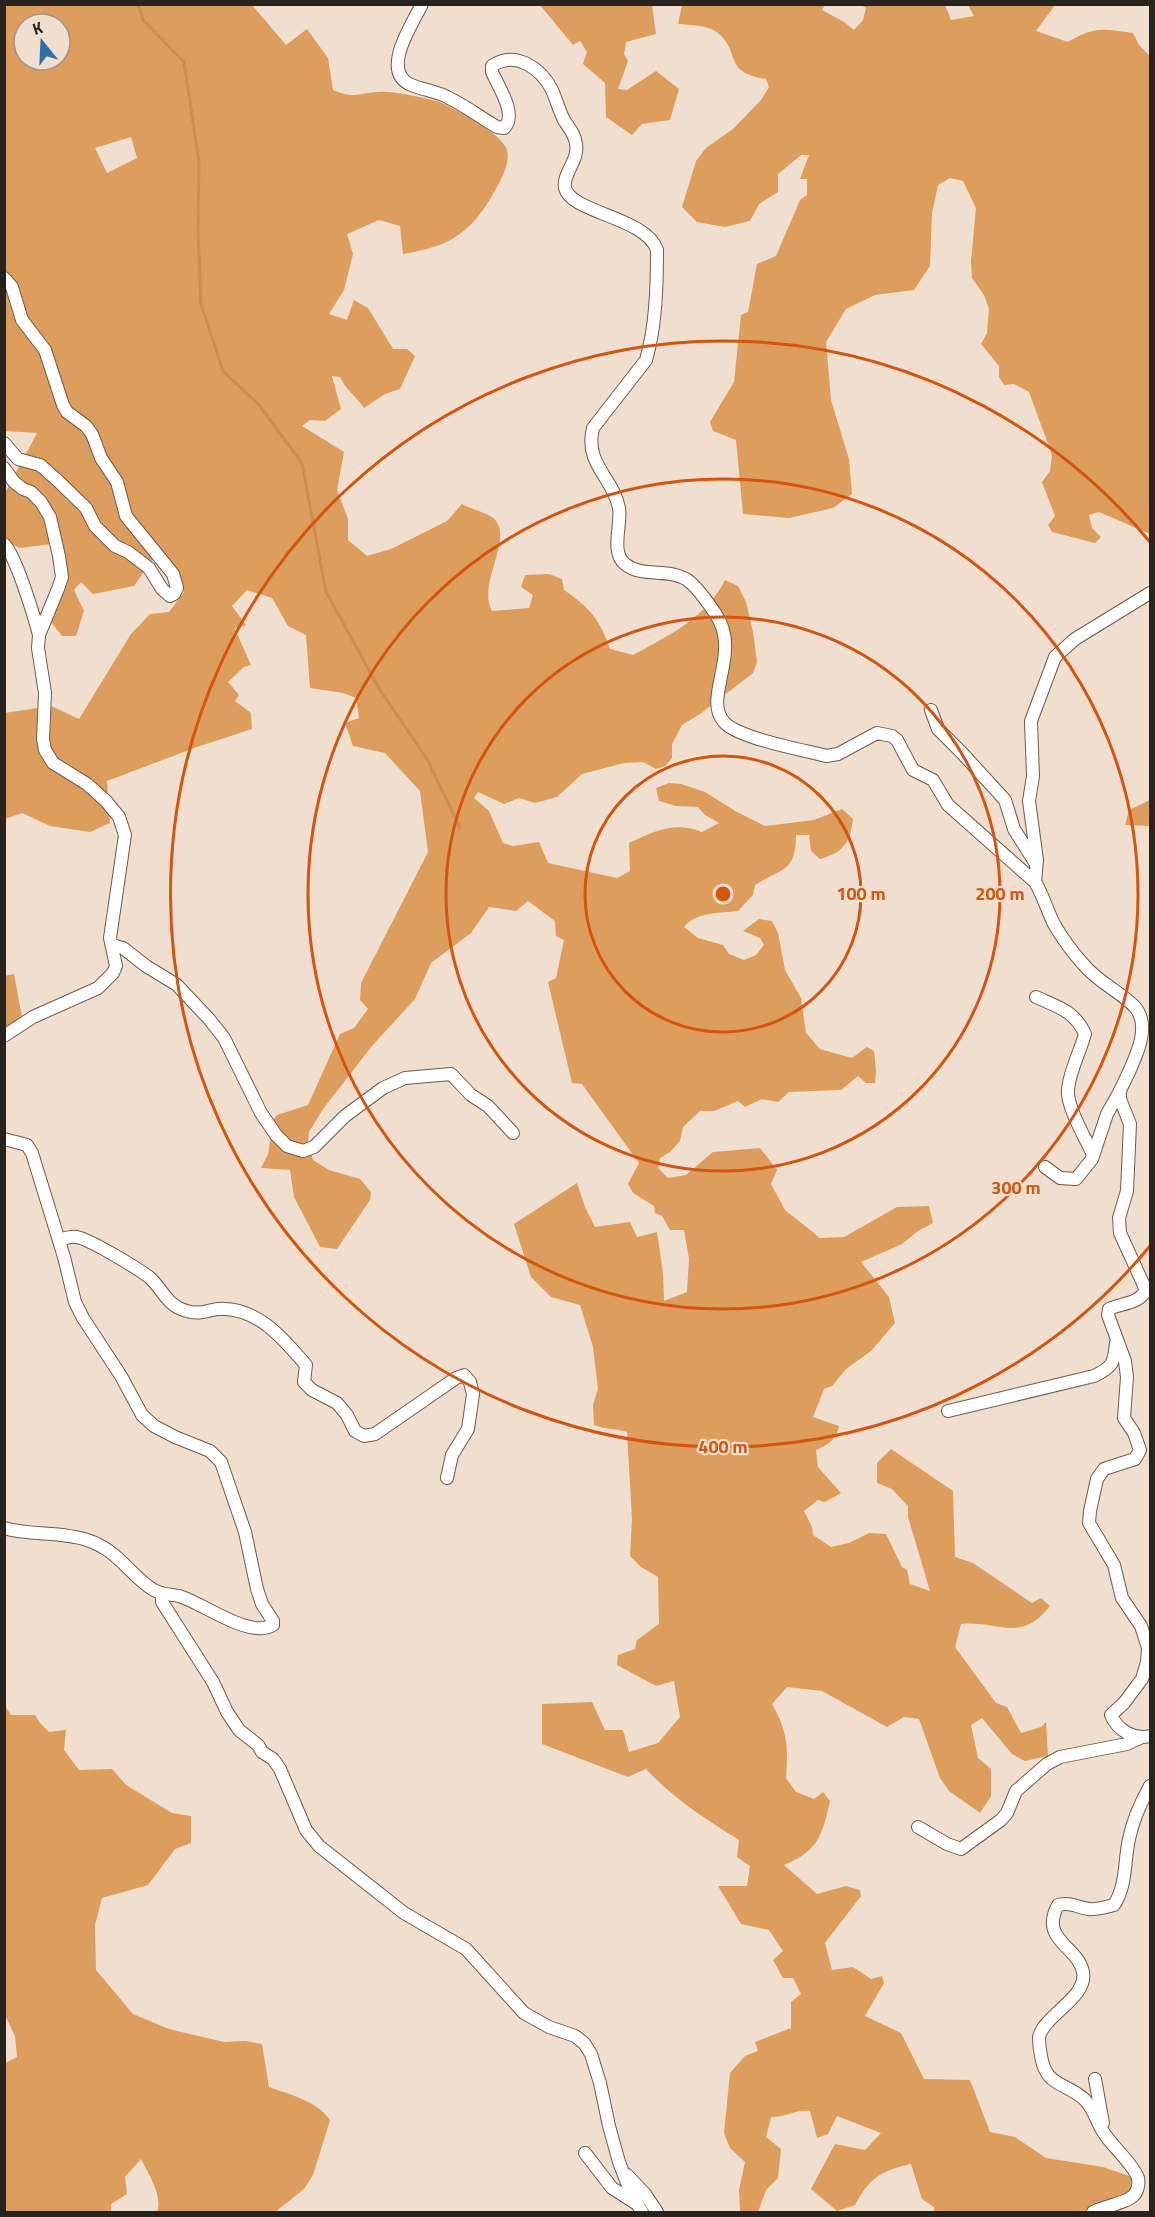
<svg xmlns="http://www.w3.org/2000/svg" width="1155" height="2217" viewBox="0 0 1155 2217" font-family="'Titillium Web',sans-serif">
  <rect width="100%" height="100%" fill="#f0dfcf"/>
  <!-- forest -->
  <g fill="#dc9d5d" fill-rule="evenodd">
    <path d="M 5,5 L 252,5 L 286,45 L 307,29 L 328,58 L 333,90 C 358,101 363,90 387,92 C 402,93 421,97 436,101 C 451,105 504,135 507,150 C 511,166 497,187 489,201 C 466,237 445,247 403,254 L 400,226 L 379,220 L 347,234 L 353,254 L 344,290 L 329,314 L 347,320 L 354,300 L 368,308 L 393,349 L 407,349 L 415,356 L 400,389 L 385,394 L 364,408 C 356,396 345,389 340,377 L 332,376 L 341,409 L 325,421 L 310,420 L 302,426 L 344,452 L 337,490 L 348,519 L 348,540 L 367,556 L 391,549 L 447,521 L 462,504 C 471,509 484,512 492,517 C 517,536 476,582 492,611 L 529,608 L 533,595 L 521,587 L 525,575 L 549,574 L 562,579 L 564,590 C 590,608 599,618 610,649 L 633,655 C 668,636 706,618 725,580 L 738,586 L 746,602 L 753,632 L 757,662 L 753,673 L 700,714 L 682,725 L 672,744 L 672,758 L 665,766 L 656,769 L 643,762 L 624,763 L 582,774 L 557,797 L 535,803 L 519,798 L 504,804 L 478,792 L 474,798 L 489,811 L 503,843 L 513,846 L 539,842 L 548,863 L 617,878 L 630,871 L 629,843 C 655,831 674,821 702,832 L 719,823 L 705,815 L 698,807 L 676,806 L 659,801 L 656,788 L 669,783 L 681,784 L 705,792 L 737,812 L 765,826 L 814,820 L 842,809 L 853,819 C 850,843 844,852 820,859 L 811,851 L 809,835 L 796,835 C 796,873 781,868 755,885 L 753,895 L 738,911 C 720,913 696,912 684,927 L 698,938 L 723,945 L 729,954 L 744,960 L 756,955 L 764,945 L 760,938 L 743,931 L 759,919 L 772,921 L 778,933 L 785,970 L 801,998 L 806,1033 L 820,1049 L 852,1058 L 867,1047 L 874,1051 L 876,1070 L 875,1083 L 866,1083 L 858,1076 L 841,1090 L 789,1092 L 778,1102 L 762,1099 L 745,1107 L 738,1101 L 714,1111 L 700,1111 L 683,1127 L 680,1141 L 670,1152 L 660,1158 L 658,1168 L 668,1178 L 686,1175 L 713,1152 L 760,1148 L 777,1170 L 771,1184 L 785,1210 L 820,1238 L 844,1237 L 897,1207 L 929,1206 L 933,1223 L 918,1231 L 902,1244 L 861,1262 L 889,1297 L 895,1323 L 871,1351 L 846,1369 L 832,1386 L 824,1389 L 813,1417 L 839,1426 C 837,1439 827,1446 816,1450 L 818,1467 L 841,1493 L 825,1502 L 818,1500 L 804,1511 L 812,1527 L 813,1535 L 831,1547 L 849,1543 L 869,1533 L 886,1534 L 902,1567 L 907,1570 L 910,1584 L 930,1591 L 908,1517 L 908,1506 L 892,1489 L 877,1483 L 877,1463 L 891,1449 L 953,1491 L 955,1557 L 973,1563 L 1032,1603 L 1041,1598 L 1050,1606 C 1021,1644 998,1620 961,1624 L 955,1647 L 996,1703 L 1007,1707 L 1021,1733 L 1041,1727 L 1046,1722 L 1048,1756 L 1025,1761 L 1012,1754 L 982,1718 L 971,1725 L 978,1758 L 991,1769 L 991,1796 L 980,1813 L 949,1791 L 940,1778 L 919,1719 L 904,1717 L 887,1727 L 822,1691 L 787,1687 L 772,1704 C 788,1732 788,1747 786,1778 L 796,1792 L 814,1799 L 823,1792 L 830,1801 C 822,1836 818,1851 784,1865 L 817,1894 L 846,1886 L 860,1890 L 861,1896 L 825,1943 L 832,1970 L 853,1967 L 871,1979 L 882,1976 L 884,1983 L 865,2016 L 901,2033 L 924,2079 L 970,2080 L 990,2132 L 1015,2137 L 1046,2158 L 1103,2167 L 1132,2177 L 1130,2192 L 1090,2208 L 1085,2212 L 934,2212 L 934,2207 L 922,2199 L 911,2164 C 881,2171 870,2177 855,2205 L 837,2211 L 811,2189 L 835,2144 L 865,2150 L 881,2133 L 837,2116 L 828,2134 L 817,2138 L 810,2111 C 793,2109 789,2117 771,2117 L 766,2137 L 781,2149 L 778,2178 L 766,2190 L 758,2212 L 740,2212 L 739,2190 L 745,2162 L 730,2148 L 724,2133 L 730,2073 L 745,2056 L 758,2051 L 755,2042 L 791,2028 L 791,2002 L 801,1994 L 793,1978 L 783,1978 L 773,1960 L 783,1951 L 769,1930 L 741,1924 L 718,1886 L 747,1886 L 750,1866 L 737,1857 L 739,1840 C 705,1819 673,1798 646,1769 L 628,1777 L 542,1744 L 542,1704 L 592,1702 L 605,1730 L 623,1730 L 629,1752 L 658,1743 L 680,1717 L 674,1681 L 656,1686 L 617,1665 L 618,1655 L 635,1649 L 637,1640 L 659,1624 L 658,1577 L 641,1567 L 630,1556 L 632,1519 L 627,1432 C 616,1428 606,1430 594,1425 L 593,1405 L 598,1389 L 593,1347 L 580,1305 L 551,1297 L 531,1277 L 514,1224 L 577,1183 L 585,1207 L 595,1227 L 630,1222 L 637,1237 L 657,1232 L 663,1273 L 664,1301 L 687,1292 L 689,1259 L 684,1230 L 670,1230 L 662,1216 L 655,1213 L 654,1206 L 633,1193 L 628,1184 L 639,1163 L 582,1084 L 572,1083 L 548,982 L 556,978 L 564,940 L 556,936 L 555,921 L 528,901 L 516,911 L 489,907 L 471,933 L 431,963 L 415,999 L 372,1046 L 323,1109 L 309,1132 L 308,1142 L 313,1160 L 329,1170 L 360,1179 L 371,1192 L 370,1200 L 337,1249 L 320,1247 L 294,1197 L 290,1170 L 261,1168 L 268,1154 L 274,1119 L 277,1115 L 308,1105 L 340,1034 L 354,1028 L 368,1009 L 360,1000 L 361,983 L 428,852 L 420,791 L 385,753 L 353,746 L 345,723 L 359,718 L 356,698 L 343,693 L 310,688 L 306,635 L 288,626 L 272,598 L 247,590 L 232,606 L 246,625 L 235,629 L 251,665 L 244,667 L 228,682 L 239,695 L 235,701 L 251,713 L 252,729 L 197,747 L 107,781 L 110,823 L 90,832 L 50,826 L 22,813 L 5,819 L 4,713 L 51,706 L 79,719 L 131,634 L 150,614 L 169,612 L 184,592 L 180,578 L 172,566 L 152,560 L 134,586 L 93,594 L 81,582 L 74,590 L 84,611 L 76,636 L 62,636 L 51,622 L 59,543 L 20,548 L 13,545 L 5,536 L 5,493 L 37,433 L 5,431 ZM 24,24 L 60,24 L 60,60 L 24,60 ZM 131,137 L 137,158 L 107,173 L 95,148 Z"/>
    <polygon points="540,5 652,5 656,34 626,42 624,54 628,61 618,89 627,90 656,71 679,89 670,120 642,124 632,135 606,117 605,83 583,64 587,52 580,41 573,45"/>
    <path d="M 1055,5 L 1036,31 L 1068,42 C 1096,26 1102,29 1133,33 L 1139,45 L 1150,56 L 1150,534 L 1099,512 L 1089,515 L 1092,528 L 1101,537 L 1095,543 L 1052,532 L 1048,525 L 1055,516 L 1042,482 L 1050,471 L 1052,455 L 1029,392 L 1014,384 L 1004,385 L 999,377 L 999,366 L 981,344 L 987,333 L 989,309 L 984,295 L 972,278 L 971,261 L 976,208 L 963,181 L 950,178 L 938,185 L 932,213 L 930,266 L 914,290 L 875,295 L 846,309 L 826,342 L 831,400 L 849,459 L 852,494 L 833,508 L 789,518 L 743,514 L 736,440 L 713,431 L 710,422 L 734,382 L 741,315 L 748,312 L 757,264 L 776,256 L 800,200 L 807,195 L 807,179 L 800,179 L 809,155 L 801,155 L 778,174 L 778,192 L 759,204 L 750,221 L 725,227 L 697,222 L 682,207 L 696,161 L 706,148 L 733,129 L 761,100 L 769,87 L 766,79 C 720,72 743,50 715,31 C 706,25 688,25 678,24 L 682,5 L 825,5 L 822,10 L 844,22 L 854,30 L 863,20 L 866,8 L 861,5 L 945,5 L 951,20 L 974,16 L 968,5 Z"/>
    <polygon points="1150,800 1150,826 1125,825 1129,810"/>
    <polygon points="14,974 22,1017 5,1029 5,976"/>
    <path d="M 5,1706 L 11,1715 L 35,1715 L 40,1723 L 49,1732 L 66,1730 L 64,1750 L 79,1770 L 112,1769 L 126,1785 L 172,1813 L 191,1816 L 191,1843 L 175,1849 L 148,1885 L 102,1898 L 95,1925 L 96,1970 L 133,2014 L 169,2029 L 224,2042 L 246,2041 L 262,2044 L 269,2087 C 291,2095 317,2101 330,2120 L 313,2175 L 304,2189 L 275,2212 L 157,2212 C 163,2196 148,2173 141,2159 L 125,2177 L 127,2194 L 111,2204 L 111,2212 L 5,2212 L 5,2063 L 17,2057 L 15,2036 L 4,2013 Z"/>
  </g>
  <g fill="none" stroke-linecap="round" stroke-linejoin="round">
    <!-- stream -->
    <polyline stroke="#cc8e4f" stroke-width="3" points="138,4 143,20 184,62 199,162 198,230 201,304 223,371 259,405 302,463 326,592 380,690 427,759 460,828"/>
    <!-- minor casing -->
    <g stroke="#6a5c4e" stroke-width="14">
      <g id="minor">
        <path d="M 422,4 C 413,23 381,69 409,84 C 422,90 437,91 449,98 C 466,106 481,118 497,127 L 504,128 C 518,115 498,86 492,72 L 492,66 C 515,50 541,68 552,90 C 556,99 559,110 564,120 C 569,128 575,134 576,144 C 579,161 562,174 565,188 C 571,213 646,217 657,250 C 657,286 656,326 646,360 L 593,428 C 584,464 613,477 619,508 C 622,524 610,552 625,564 C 642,578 667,568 686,579 C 697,586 708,603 715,613 C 743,653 702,697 724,722 C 737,738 804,750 826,756 L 838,754 L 877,733 L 892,736 L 897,740 L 913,770 L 933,780 L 948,805 L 1035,882 C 1043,895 1047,910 1054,924 C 1062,938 1073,953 1084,965 C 1098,982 1119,991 1134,1006 C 1155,1028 1130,1068 1120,1091 L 1120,1099 L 1130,1124 L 1127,1191 L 1119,1218 L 1120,1233 L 1146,1290 C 1139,1304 1122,1303 1109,1309 L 1108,1315 L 1125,1361 L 1127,1377 L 1124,1418 L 1134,1433 L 1140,1450 L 1135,1459 L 1104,1469 L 1097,1479 L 1090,1511 L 1089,1523 L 1114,1565 L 1122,1598 L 1141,1626 L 1148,1648 L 1147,1662 L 1142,1679 L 1124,1703 L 1111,1715 C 1118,1731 1134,1740 1150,1736"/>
        <polyline points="4,278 12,287 22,320 45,350 63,405 67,412 86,426 92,434 101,458 117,482 126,516 173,574 177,588 174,594 170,596 162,589 149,568 128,552 115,546 95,526 86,508 56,479 40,465 18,459 4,443"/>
        <polyline points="4,468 14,482 23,489 31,492 41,502 50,517 59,556 62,577 58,589 39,635 38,648 45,693 43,739 45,750 53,763 87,784 106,801 119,817 125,835 110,938 116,966 113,973 98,988 33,1017 4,1036"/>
        <path d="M 4,544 C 16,556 34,616 39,635"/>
        <polyline points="931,710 938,729 962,753 1005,800 1014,829 1036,864"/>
        <polyline points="1035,882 1037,860 1029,801 1033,776 1031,721 1055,657 1075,639 1150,593"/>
        <polyline points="112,945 123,948 146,966 177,985 209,1019 224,1038 261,1113 276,1135 287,1146 303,1151 314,1147 345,1116 383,1088 405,1078 451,1074 471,1095 488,1106 513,1133"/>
        <path d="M 1036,997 C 1058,1007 1075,1011 1085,1034 C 1080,1052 1070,1070 1068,1089 C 1066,1106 1086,1139 1093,1155"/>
        <path d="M 4,1139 L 27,1145 L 32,1153 L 64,1257 L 75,1302 L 83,1318 L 121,1376 L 142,1415 L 154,1426 L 175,1437 L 210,1451 L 221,1462 L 245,1532 L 257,1589 L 262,1604 L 273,1621 L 273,1625 C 249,1639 203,1603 179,1596 C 169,1594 161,1595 152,1589 C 128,1573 118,1550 87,1540 C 60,1531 31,1536 4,1528"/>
        <polyline points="1045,1167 1060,1178 1076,1179 1092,1159 1107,1114 1120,1091"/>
        <path d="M 59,1240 C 65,1238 71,1236 77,1237 C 91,1240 137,1268 149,1277 C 161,1287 166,1303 181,1309 C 203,1318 208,1307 226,1309 C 261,1311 284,1340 306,1365 L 304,1382 L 312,1390 L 337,1403 L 347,1415 L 355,1431 L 364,1436 L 375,1434 L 456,1378 L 464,1375 L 470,1382 L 473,1394 L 468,1429 L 452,1455 L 447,1478"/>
        <path d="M 948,1411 L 1094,1376 C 1113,1367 1114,1363 1116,1343"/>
        <polyline points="162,1594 162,1602 213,1682 227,1712 239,1730 258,1745 262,1752 273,1759 280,1769 306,1830 319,1846 404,1913 466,1949 524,2013 549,2027 575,2036 584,2043 591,2054 600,2083 609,2126 619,2162 631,2193 642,2212"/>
        <polyline points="918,1827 947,1844 961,1849 1001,1820 1007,1813 1016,1791 1047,1764 1060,1757 1127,1744 1140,1738"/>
        <polyline points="1095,2079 1103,2123"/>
        <polyline points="585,2153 612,2188 637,2204"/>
        <polyline points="627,2175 645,2194 657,2212"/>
        <path d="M 1093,2212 C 1104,2206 1127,2203 1134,2195 C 1138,2191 1139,2183 1138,2178 C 1132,2162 1111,2146 1102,2130 C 1096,2120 1093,2107 1084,2099 C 1065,2082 1046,2087 1041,2056 C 1040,2051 1039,2043 1039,2038 C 1042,2016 1088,1998 1083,1972 C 1078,1946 1039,1940 1058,1905 C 1073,1902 1075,1907 1089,1909 C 1097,1910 1106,1907 1114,1905 C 1127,1885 1124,1861 1129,1839 C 1133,1819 1140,1804 1150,1786"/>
      </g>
    </g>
    <!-- minor -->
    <use href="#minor" stroke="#fff" stroke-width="12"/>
  </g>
  <!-- distance rings -->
  <g fill="none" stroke="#d5540e" stroke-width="3">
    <circle cx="723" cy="894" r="138"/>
    <circle cx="723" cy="894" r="277"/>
    <circle cx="723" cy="894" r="415"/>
    <path d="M1150 1246A553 553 0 1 1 1150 542"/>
  </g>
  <circle cx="723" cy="894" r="9" fill="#d5540e" stroke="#f0dfcf" stroke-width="3"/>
  <g font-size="18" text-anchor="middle" font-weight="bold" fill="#d5540e" stroke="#f0dfcf" stroke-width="4.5" stroke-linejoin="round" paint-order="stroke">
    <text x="861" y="900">100 m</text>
    <text x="1000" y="900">200 m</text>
    <text x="1016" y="1194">300 m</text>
    <text x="723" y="1453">400 m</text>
  </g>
  <!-- border -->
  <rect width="1155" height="2217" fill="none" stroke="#29231d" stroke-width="12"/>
  <!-- north arrow -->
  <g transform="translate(42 42) rotate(342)"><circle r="28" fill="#f0dfcf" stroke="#a09488" stroke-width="1.5"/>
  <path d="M0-4.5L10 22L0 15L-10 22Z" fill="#2a70a5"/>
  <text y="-9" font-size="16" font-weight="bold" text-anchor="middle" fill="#29231d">K</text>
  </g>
</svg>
